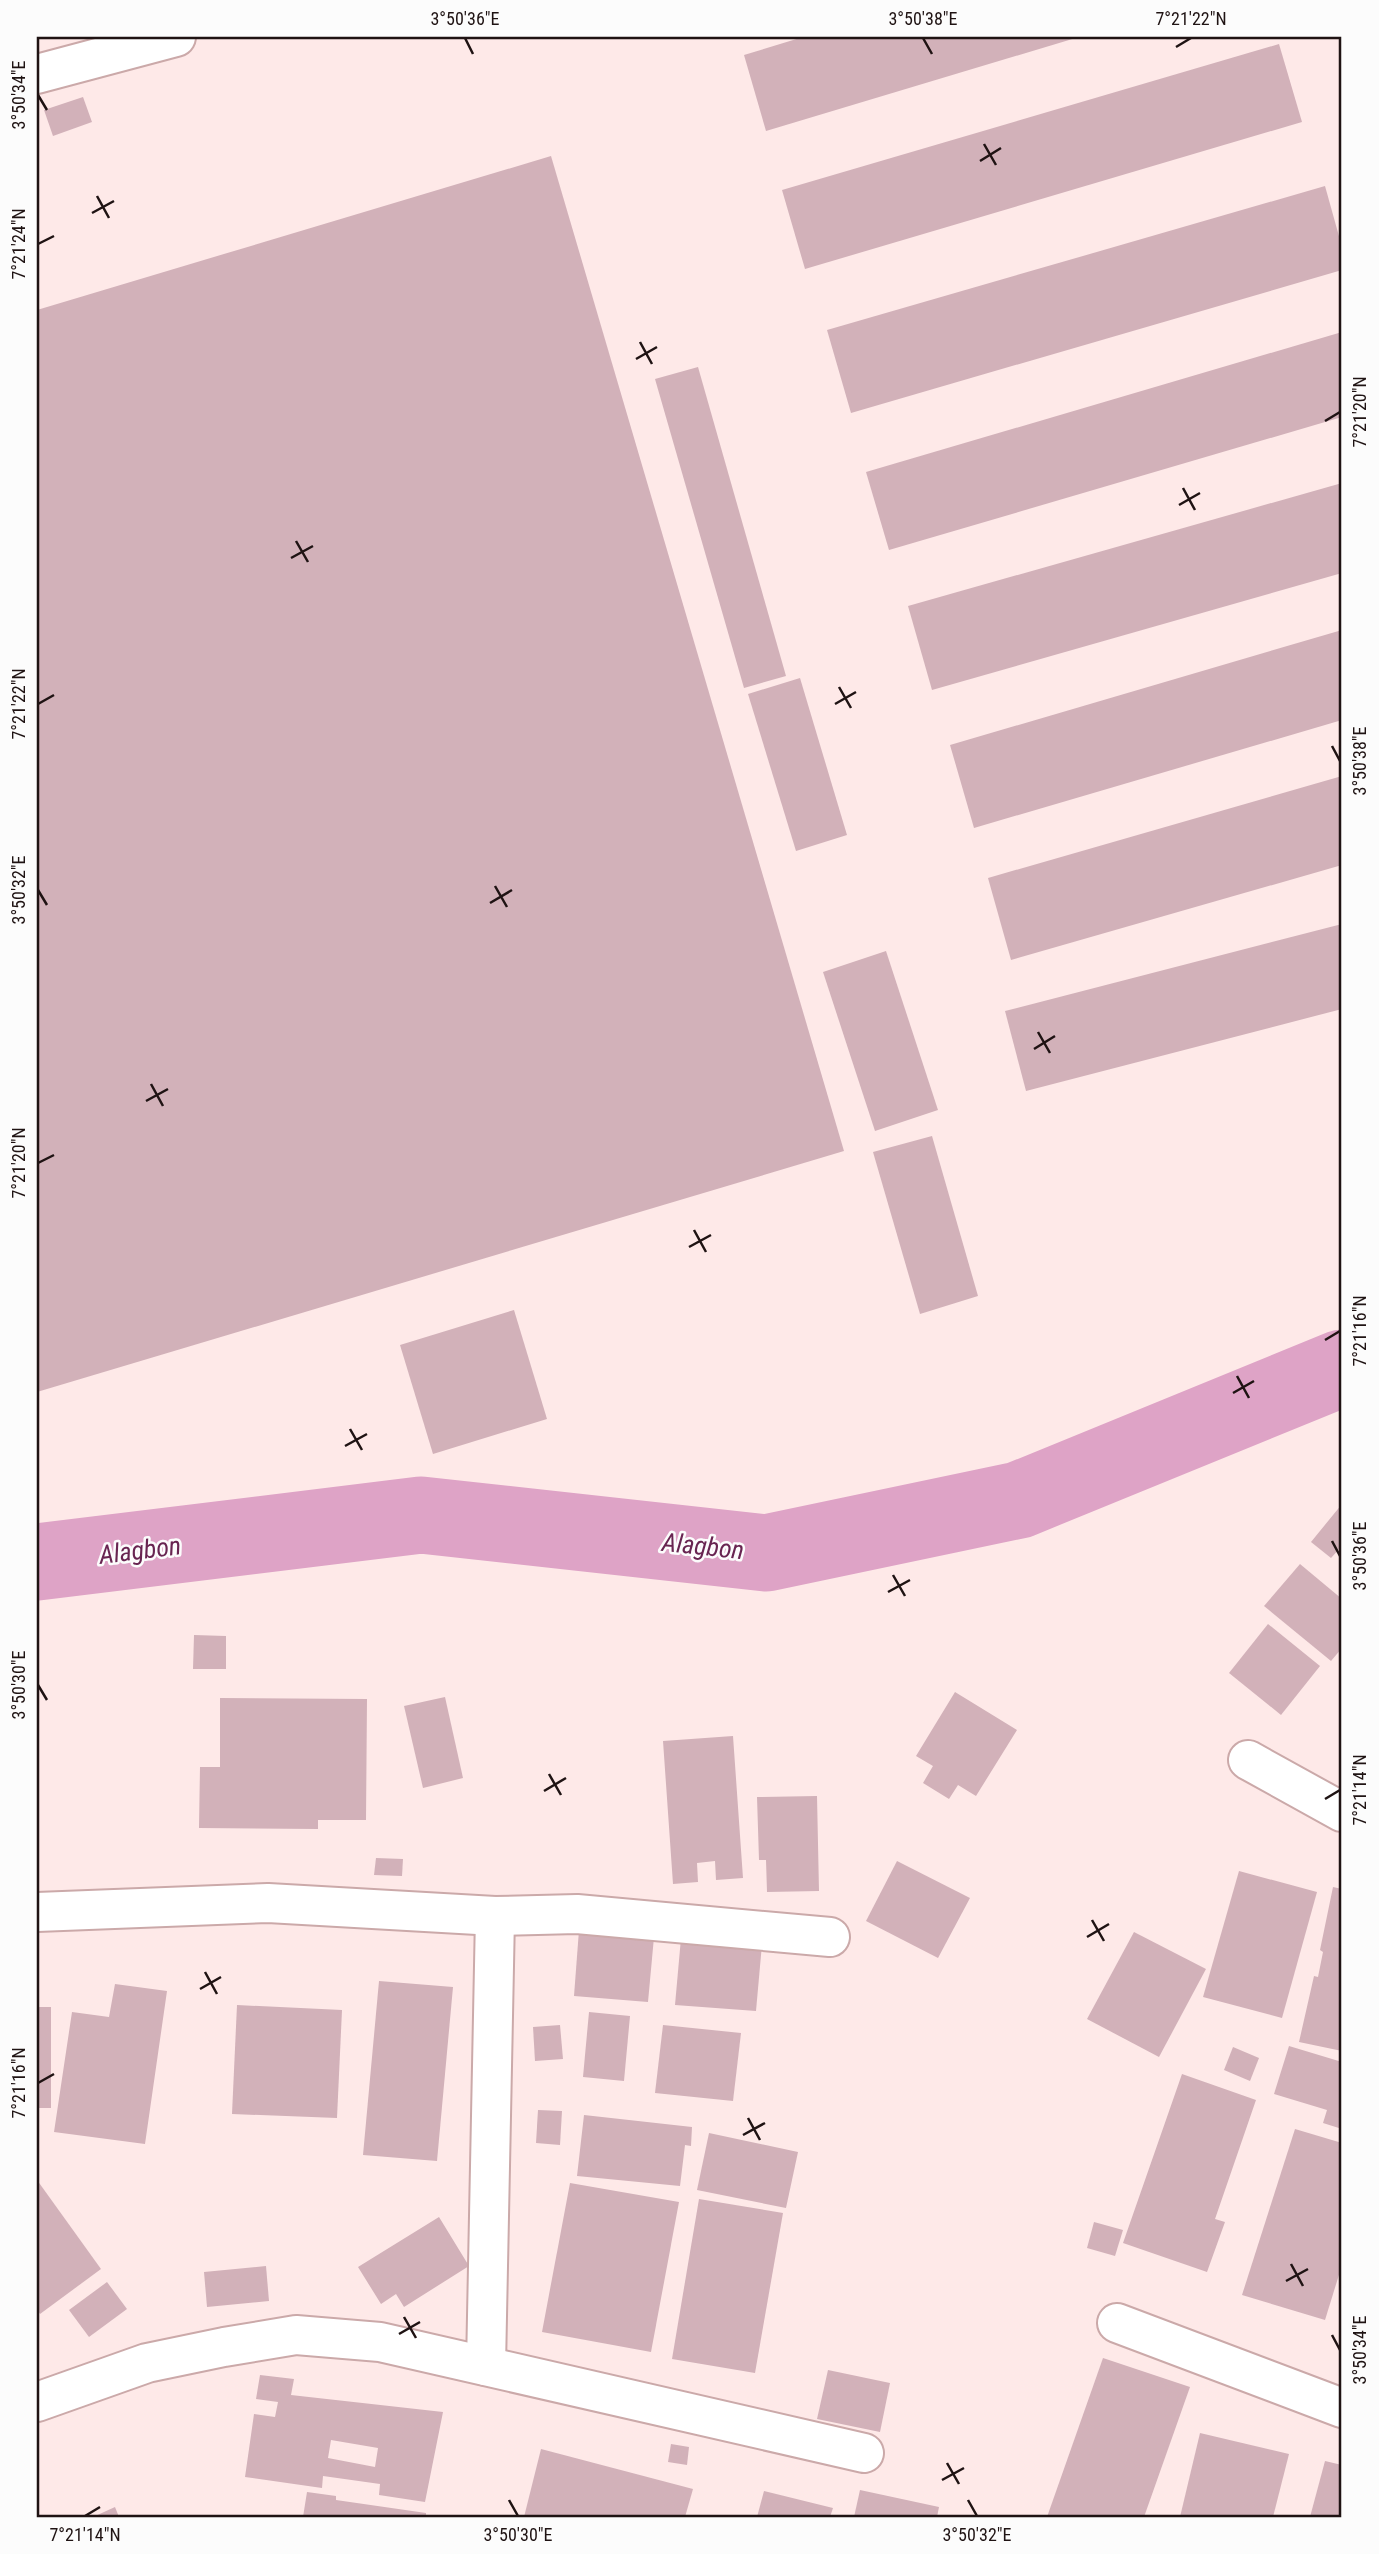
<svg xmlns="http://www.w3.org/2000/svg" width="1379" height="2554" viewBox="0 0 1379 2554" font-family="'Roboto Condensed',sans-serif">
  <rect width="100%" height="100%" fill="#fee9e8"/>
  <g fill="none" stroke-linecap="round" stroke-linejoin="round">
    <!-- river -->
    <polyline stroke="#dea3c6" stroke-width="77" points="37,1562 421,1515 766,1553 1019,1500 1342,1368"/>
  </g>
  <!-- building -->
  <g fill="#d2b1b9" fill-rule="evenodd">
    <polygon points="803,37 1079,37 766,131 744,55"/>
    <polygon points="1279,44 1302,122 805,269 782,190"/>
    <polygon points="83,97 92,122 53,136 44,110"/>
    <polygon points="551,156 844,1151 37,1392 37,310"/>
    <polygon points="1325,186 1342,247 1342,270 851,413 827,330"/>
    <polygon points="1342,332 1342,417 889,550 866,472"/>
    <polygon points="698,367 786,676 744,688 655,379"/>
    <polygon points="1342,483 1342,573 932,690 908,606"/>
    <polygon points="1342,630 1342,720 974,828 950,745"/>
    <polygon points="800,678 847,835 796,851 748,694"/>
    <polygon points="1342,776 1342,865 1011,960 988,878"/>
    <polygon points="1342,924 1342,1009 1026,1091 1005,1011"/>
    <polygon points="886,951 938,1110 875,1131 823,972"/>
    <polygon points="932,1136 978,1296 920,1314 873,1152"/>
    <polygon points="514,1310 547,1419 433,1454 400,1345"/>
    <polygon points="1342,1504 1342,1550 1340,1548 1331,1558 1311,1542"/>
    <polygon points="1300,1564 1342,1599 1342,1648 1331,1661 1264,1606"/>
    <polygon points="1268,1624 1320,1666 1281,1715 1229,1673"/>
    <polygon points="194,1635 226,1636 226,1669 193,1669"/>
    <polygon points="955,1692 1017,1730 976,1796 958,1785 949,1799 923,1783 933,1766 916,1756"/>
    <polygon points="445,1697 463,1778 423,1788 404,1706"/>
    <polygon points="220,1698 367,1699 366,1820 318,1820 318,1829 199,1828 200,1767 220,1767"/>
    <polygon points="733,1736 743,1878 716,1880 715,1861 697,1863 698,1882 673,1884 663,1741"/>
    <polygon points="817,1796 819,1891 767,1892 766,1860 759,1860 757,1797"/>
    <polygon points="376,1858 403,1859 402,1876 374,1875"/>
    <polygon points="897,1861 970,1898 938,1958 866,1921"/>
    <polygon points="1239,1871 1317,1892 1282,2018 1203,1997"/>
    <polygon points="1333,1887 1342,1889 1342,2051 1299,2042 1314,1976 1318,1977 1323,1952 1320,1950"/>
    <polygon points="579,1930 654,1937 648,2002 574,1996"/>
    <polygon points="1134,1932 1206,1969 1159,2057 1087,2019"/>
    <polygon points="681,1938 762,1944 756,2011 675,2005"/>
    <polygon points="379,1981 453,1987 437,2161 363,2155"/>
    <polygon points="115,1984 167,1991 145,2144 54,2132 72,2012 109,2017"/>
    <polygon points="237,2005 342,2010 337,2118 232,2114"/>
    <rect x="37" y="2007" width="14" height="101"/>
    <polygon points="589,2012 630,2016 624,2081 583,2077"/>
    <polygon points="560,2025 563,2059 535,2061 533,2027"/>
    <polygon points="663,2025 741,2033 733,2101 655,2093"/>
    <polygon points="1289,2046 1342,2062 1342,2129 1323,2123 1327,2110 1274,2094"/>
    <polygon points="1233,2047 1259,2058 1250,2081 1224,2070"/>
    <polygon points="1182,2074 1256,2100 1215,2219 1225,2222 1207,2272 1123,2243"/>
    <polygon points="538,2110 562,2111 560,2145 536,2143"/>
    <polygon points="584,2115 692,2127 691,2146 685,2145 680,2186 577,2176"/>
    <polygon points="1295,2129 1342,2143 1342,2265 1325,2320 1242,2295"/>
    <polygon points="709,2133 798,2152 786,2208 697,2190"/>
    <polygon points="37,2180 101,2269 40,2314 37,2309"/>
    <polygon points="570,2183 679,2202 651,2352 542,2332"/>
    <polygon points="699,2199 783,2213 755,2373 672,2359"/>
    <polygon points="439,2217 469,2266 404,2307 396,2294 381,2304 358,2267"/>
    <polygon points="1094,2222 1123,2230 1115,2256 1087,2248"/>
    <polygon points="266,2266 269,2301 207,2307 204,2272"/>
    <polygon points="107,2282 127,2309 89,2337 69,2310"/>
    <polygon points="1103,2358 1190,2387 1144,2517 1047,2517"/>
    <polygon points="828,2370 890,2383 880,2432 817,2419"/>
    <path d="M 260,2375 L 294,2379 L 291,2395 L 443,2412 L 425,2502 L 379,2495 L 380,2484 L 323,2476 L 322,2488 L 245,2477 L 254,2414 L 275,2417 L 278,2402 L 256,2399 ZM 331,2440 L 378,2448 L 375,2467 L 328,2458 Z"/>
    <polygon points="1200,2433 1289,2454 1273,2517 1180,2517"/>
    <polygon points="671,2444 689,2447 687,2465 668,2462"/>
    <polygon points="541,2449 693,2489 685,2517 524,2517"/>
    <polygon points="1325,2461 1342,2465 1342,2517 1310,2517"/>
    <polygon points="860,2490 939,2507 937,2517 854,2517"/>
    <polygon points="764,2491 833,2508 830,2517 757,2517"/>
    <polygon points="307,2492 336,2496 336,2500 426,2513 426,2517 303,2517"/>
    <polygon points="115,2507 119,2517 93,2517"/>
  </g>
  <g fill="none" stroke-linecap="round" stroke-linejoin="round">
    <!-- minor casing -->
    <g stroke="#cba9a9" stroke-width="42">
      <g id="minor">
        <polyline points="37,74 176,37"/>
        <polyline points="1248,1760 1342,1812"/>
        <polyline points="37,1912 268,1903 495,1916 577,1914 830,1937"/>
        <polyline points="1117,2323 1342,2408"/>
        <polyline points="486,2366 495,1916"/>
        <polyline points="37,2402 147,2363 224,2347 296,2335 380,2342 864,2453"/>
      </g>
    </g>
    <!-- minor -->
    <use href="#minor" stroke="#fff" stroke-width="38"/>
  </g>
  <!-- ticks -->
  <path fill="none" stroke="#1f1313" stroke-width="2.5" d="M 465,38 L 473,54M 923,38 L 932,54M 1176,47 L 1191,38M 38,95 L 47,110M 984,144 L 996,165M 980,161 L 1001,148M 97,196 L 109,218M 92,213 L 114,201M 38,244 L 54,236M 640,342 L 652,364M 636,359 L 657,347M 1325,421 L 1340,412M 1183,488 L 1195,510M 1179,505 L 1200,493M 296,541 L 308,562M 291,558 L 313,546M 839,687 L 851,708M 38,704 L 54,695M 835,704 L 856,692M 1332,746 L 1340,761M 495,886 L 507,907M 38,890 L 47,905M 490,903 L 512,890M 1038,1032 L 1050,1053M 1034,1049 L 1055,1036M 151,1084 L 163,1106M 146,1101 L 168,1089M 38,1163 L 54,1155M 694,1230 L 706,1252M 689,1247 L 711,1235M 1325,1340 L 1340,1331M 1237,1376 L 1249,1398M 1233,1393 L 1254,1381M 350,1429 L 362,1450M 345,1446 L 367,1434M 1332,1541 L 1340,1556M 893,1575 L 905,1596M 888,1592 L 910,1580M 38,1685 L 47,1700M 549,1774 L 561,1795M 544,1791 L 566,1778M 1325,1799 L 1340,1790M 1092,1920 L 1104,1941M 1087,1937 L 1109,1924M 205,1972 L 217,1994M 200,1989 L 221,1977M 38,2083 L 54,2074M 748,2118 L 760,2140M 743,2135 L 765,2123M 1291,2264 L 1303,2286M 1286,2281 L 1308,2269M 404,2317 L 416,2338M 399,2334 L 420,2322M 1332,2335 L 1340,2350M 947,2463 L 959,2484M 942,2480 L 964,2468M 509,2500 L 518,2516M 968,2500 L 977,2516M 85,2516 L 100,2507"/>
  <g text-anchor="middle" stroke-width="5" stroke-linejoin="round" paint-order="stroke">
    <!-- water labels -->
    <g font-size="26" font-style="italic" fill="#682451" stroke="#fcfcfc">
      <text transform="translate(703 1546) rotate(6)" y="9">Alagbon</text>
      <text transform="translate(140 1550) rotate(-7)" y="9">Alagbon</text>
    </g>
  </g>
  <!-- border -->
  <rect width="1379" height="2554" fill="none" stroke="#fcfcfc" stroke-width="77"/>
  <rect x="38" y="38" width="1302" height="2478" fill="none" stroke="#1f1313" stroke-width="2.5"/>
  <g font-size="18" text-anchor="middle" fill="#1f1313">
    <text x="465" y="25">3°50'36"E</text>
    <text x="923" y="25">3°50'38"E</text>
    <text x="1191" y="25">7°21'22"N</text>
    <text transform="translate(19 95) rotate(-90)" y="6">3°50'34"E</text>
    <text transform="translate(19 244) rotate(-90)" y="6">7°21'24"N</text>
    <text transform="translate(1360 412) rotate(-90)" y="6">7°21'20"N</text>
    <text transform="translate(19 704) rotate(-90)" y="6">7°21'22"N</text>
    <text transform="translate(1360 761) rotate(-90)" y="6">3°50'38"E</text>
    <text transform="translate(19 890) rotate(-90)" y="6">3°50'32"E</text>
    <text transform="translate(19 1163) rotate(-90)" y="6">7°21'20"N</text>
    <text transform="translate(1360 1331) rotate(-90)" y="6">7°21'16"N</text>
    <text transform="translate(1360 1556) rotate(-90)" y="6">3°50'36"E</text>
    <text transform="translate(19 1685) rotate(-90)" y="6">3°50'30"E</text>
    <text transform="translate(1360 1790) rotate(-90)" y="6">7°21'14"N</text>
    <text transform="translate(19 2083) rotate(-90)" y="6">7°21'16"N</text>
    <text transform="translate(1360 2350) rotate(-90)" y="6">3°50'34"E</text>
    <text x="85" y="2541">7°21'14"N</text>
    <text x="518" y="2541">3°50'30"E</text>
    <text x="977" y="2541">3°50'32"E</text>
  </g>
</svg>
